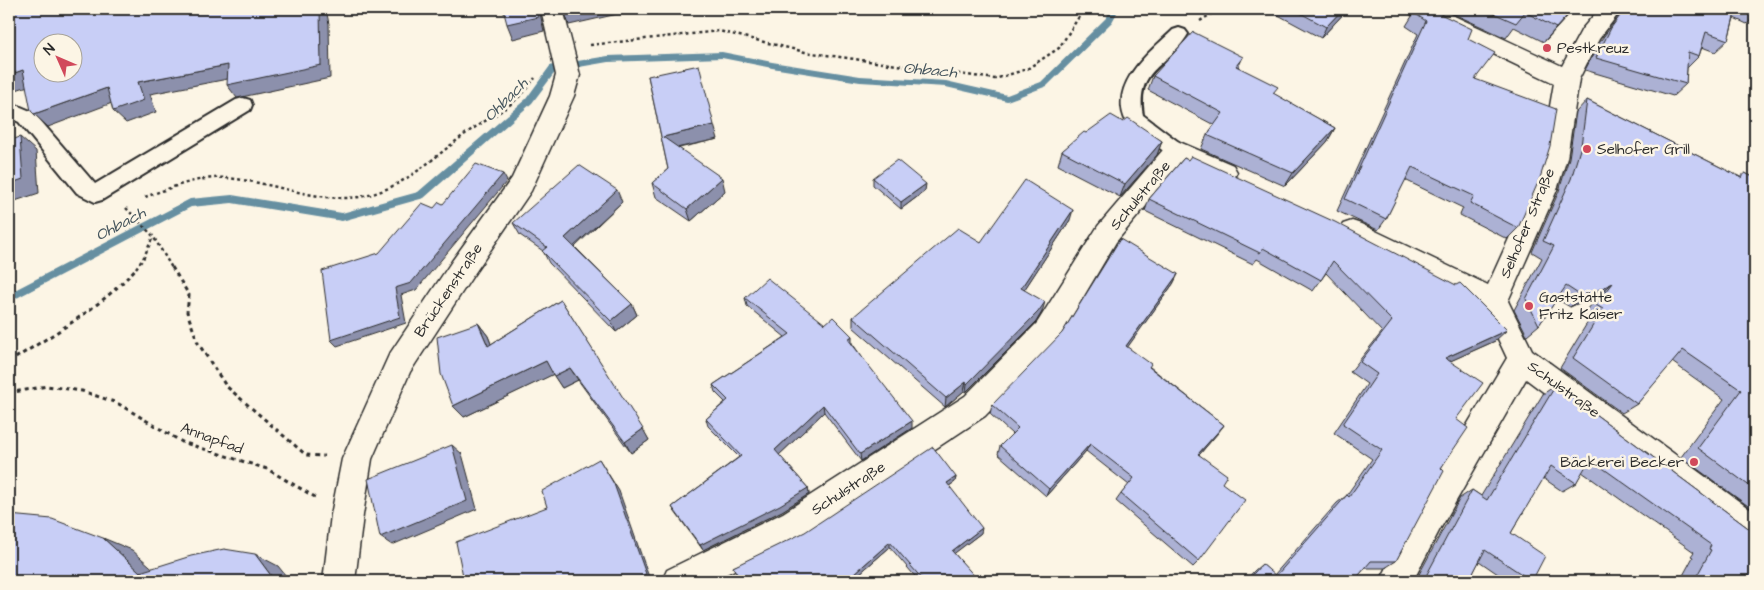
<svg xmlns="http://www.w3.org/2000/svg" width="1764" height="590" viewBox="0 0 1764 590" font-family="'Architects Daughter',sans-serif">
  <rect width="100%" height="100%" fill="#fcf5e5"/>
  <filter id="ink" filterUnits="userSpaceOnUse"><feTurbulence type="fractalNoise" baseFrequency=".02" numOctaves="2"/><feDisplacementMap in="SourceGraphic" scale="10" xChannelSelector="R" yChannelSelector="G"/><feConvolveMatrix kernelMatrix="1 2 1 2 8 2 1 2 1" color-interpolation-filters="sRGB"/></filter>
  <g filter="url(#ink)">
    <g fill="none" stroke-linecap="round" stroke-linejoin="round">
      <!-- stream -->
      <polygon fill="#668fa1" fill-rule="evenodd" points="1111,9 1119,9 1112,22 1047,86 1007,101 946,87 860,82 772,68 722,58 608,62 556,71 532,103 424,198 342,221 232,203 191,207 9,302 9,293 190,199 232,195 342,213 418,192 526,99 550,66 553,65 608,56 722,52 772,62 860,76 946,81 1007,95 1041,82 1106,18"/>
      <!-- lane casing -->
      <g stroke="#2b2b2b" stroke-width="4">
        <g id="lane">
          <path d="M 1179,28 L 1185,30 L 1188,34 C 1169,67 1135,67 1143,115 L 1184,146 L 1187,151 L 1184,156 L 1177,159 L 1170,156 L 1127,123 C 1107,85 1149,53 1173,30 Z"/>
          <polygon points="243,98 250,100 252,105 250,110 102,200 95,202 77,193 19,122 9,117 9,102 33,112 95,184 236,100"/>
        </g>
      </g>
      <!-- street casing -->
      <g stroke="#2b2b2b" stroke-width="3">
        <g id="street">
          <polygon points="541,9 563,9 580,75 574,96 531,191 472,277 410,372 372,459 363,515 355,581 323,581 331,515 342,459 389,355 452,261 512,178 550,96 556,75"/>
          <polygon points="1409,9 1439,9 1562,66 1582,29 1599,9 1622,9 1599,39 1579,79 1567,158 1557,190 1508,301 1532,350 1755,513 1755,547 1744,543 1526,379 1439,531 1413,581 1380,581 1417,509 1507,358 1484,309 1343,240 1339,232 1343,224 1352,221 1361,224 1488,285 1531,190 1541,158 1554,83 1412,15"/>
          <polygon points="1177,141 1233,165 1237,172 1233,179 1224,182 1181,164 1116,242 1057,341 985,416 805,535 712,581 662,581 667,570 783,513 965,396 1037,323 1098,226 1168,144"/>
        </g>
      </g>
      <!-- path-far1 -->
      <g stroke="#2b2b2b" stroke-width="2.5" stroke-dasharray="3 3" stroke-linecap="butt">
        <polyline points="1200,21 1219,9"/>
        <polyline points="590,45 719,31 805,52 995,79 1027,69 1059,48 1084,9"/>
        <path d="M 145,197 C 170,188 199,176 226,178 C 265,181 302,197 342,198 C 393,199 426,163 464,135 C 480,123 497,115 512,103 C 521,96 528,87 535,78"/>
        <polyline points="126,208 153,236 172,268"/>
        <polyline points="136,268 143,259 153,237"/>
      </g>
      <!-- path -->
      <g stroke="#2b2b2b" stroke-width="3" stroke-dasharray="4 4" stroke-linecap="butt">
        <polyline points="172,267 189,295 187,312 198,343 226,386 306,455 324,456"/>
        <path d="M 9,362 C 52,335 104,306 137,267"/>
        <polyline points="9,393 47,386 82,391 117,403 182,442 267,469 315,497"/>
      </g>
      <!-- lane -->
      <use href="#lane" fill="#fcf5e5" fill-rule="evenodd"/>
      <!-- street -->
      <use href="#street" fill="#fcf5e5" fill-rule="evenodd"/>
    </g>
    <!-- wall -->
    <g fill="#acb1d4" stroke="#2b2b2b">
      <polygon points="1267,9 1348,9 1321,38"/>
      <polygon points="1443,9 1574,9 1544,42 1514,27 1506,38"/>
      <polygon points="1624,9 1755,9 1755,16 1747,24 1734,18 1728,40 1715,52 1702,47 1699,56 1687,68 1686,84 1673,96 1585,70 1601,40"/>
      <polygon points="1414,13 1468,39 1475,79 1518,228 1507,239 1460,215 1463,208 1405,180 1386,219 1378,230 1337,211 1418,34 1406,26"/>
      <polygon points="1238,67 1274,94 1335,128 1327,142 1285,186 1201,149 1207,135 1214,125 1148,90 1153,76"/>
      <polygon points="648,76 718,139 679,148 725,191 691,221 656,197 652,183 668,169"/>
      <polygon points="1587,100 1740,177 1745,173 1755,178 1755,511 1681,457 1724,399 1672,362 1637,404 1622,413 1560,368 1589,320 1583,316 1599,294 1570,307 1557,299 1539,325 1527,335 1514,310 1542,258 1532,252 1559,191 1569,158 1576,112"/>
      <polygon points="1123,122 1162,141 1157,155 1120,197 1058,165 1062,151 1086,133"/>
      <polygon points="1184,158 1495,341 1450,361 1456,419 1441,468 1396,561 1385,568 1365,568 1354,581 1245,581 1254,571 1262,564 1274,575 1337,503 1346,496 1372,459 1334,433 1367,384 1350,372 1382,332 1326,273 1313,291 1257,259 1253,264 1145,211 1149,199"/>
      <polygon points="873,178 925,191 901,209 873,185"/>
      <polygon points="622,202 575,247 632,304 637,315 616,332 549,263 543,251 520,235 513,223"/>
      <polygon points="1070,220 1024,290 1042,312 1036,322 966,392 964,391 945,407 853,327 853,317 981,242"/>
      <polygon points="1178,274 1173,284 1127,347 1150,367 1224,425 1199,455 1222,483 1199,561 1193,567 1116,501 1121,494 1129,485 1086,451 1046,496 998,454 1000,446 1012,434 990,414 992,405"/>
      <polygon points="745,298 825,324 852,343 912,428 861,461 824,412 779,455 808,488 809,494 782,511 703,550 675,512 672,507 739,457 708,426 706,419 725,402 715,392 713,385 785,337 747,306"/>
      <polygon points="561,300 649,440 631,453 578,380 562,388 553,374 464,417 478,323 488,336 491,344"/>
      <polygon points="1556,385 1755,533 1755,581 1680,581 1693,557 1691,556 1694,552 1582,472 1576,483 1562,491 1543,478 1511,533 1532,581 1508,581 1479,561 1469,581 1410,581 1417,578 1460,498 1472,490 1481,496 1543,394"/>
      <polygon points="956,477 955,482 949,486 981,533 954,553 977,581 919,581 890,547 851,581 741,581 733,567"/>
    </g>
    <!-- shaded-wall -->
    <g fill="#8c90ac" stroke="#2b2b2b">
      <polygon points="320,9 326,9 329,24 330,78 237,98 227,85"/>
      <polygon points="536,9 540,9 539,9 544,31 513,39 507,24"/>
      <polygon points="570,9 620,9 622,13 569,25 564,10"/>
      <polygon points="1343,9 1348,9 1321,38 1326,27"/>
      <polygon points="1573,9 1574,9 1544,42 1556,28"/>
      <polygon points="1243,57 1236,72 1236,66"/>
      <polygon points="228,65 238,77 150,94 156,112 126,123 113,111 138,82"/>
      <polygon points="23,70 37,83 13,91 9,88 9,75"/>
      <polygon points="107,88 120,100 48,127 34,114"/>
      <polygon points="714,125 718,139 667,150 663,137"/>
      <polygon points="1335,128 1327,142 1285,186 1293,173"/>
      <polygon points="20,137 36,151 39,193 9,203 9,184"/>
      <polygon points="1162,141 1157,155 1120,197 1125,184"/>
      <polygon points="503,174 507,181 416,290 401,295 406,323 337,346 331,340 395,288"/>
      <polygon points="722,178 725,191 691,221 687,209"/>
      <polygon points="926,184 925,191 901,209 901,202"/>
      <polygon points="617,190 622,202 571,249 565,238"/>
      <polygon points="1073,210 1070,220 1019,298 1021,288"/>
      <polygon points="1178,274 1173,284 1122,355 1126,346"/>
      <polygon points="1613,283 1599,294 1570,307 1583,297"/>
      <polygon points="1045,302 1042,312 1036,322 966,392 967,384"/>
      <polygon points="632,304 637,315 616,332 611,321"/>
      <polygon points="478,323 488,336 497,359 488,346"/>
      <polygon points="1507,330 1495,341 1435,368 1445,358"/>
      <polygon points="852,336 852,343 848,347 848,339"/>
      <polygon points="546,361 554,374 464,417 453,406"/>
      <polygon points="570,368 578,380 562,388 554,376"/>
      <polygon points="966,382 964,391 945,407 946,398"/>
      <polygon points="823,405 824,412 777,457 775,450"/>
      <polygon points="912,421 912,428 861,461 860,454"/>
      <polygon points="1224,425 1218,433 1193,462 1198,454"/>
      <polygon points="643,429 649,440 631,453 625,442"/>
      <polygon points="1090,444 1086,451 1046,496 1049,489"/>
      <polygon points="452,445 462,454 477,509 392,545 380,537"/>
      <polygon points="599,459 619,491 650,580 647,581 631,581"/>
      <polygon points="956,477 955,482 946,488 947,483"/>
      <polygon points="808,488 809,494 782,511 703,550 700,545"/>
      <polygon points="982,528 981,533 951,556 952,551"/>
      <polygon points="103,538 132,550 167,581 140,572"/>
      <polygon points="890,542 890,547 851,581 846,581"/>
      <polygon points="255,554 278,566 290,581 275,581"/>
    </g>
    <!-- building -->
    <g fill="#c8cef6" stroke="#2b2b2b" fill-rule="evenodd">
      <path d="M 9,9 L 320,9 L 321,65 L 227,85 L 228,65 L 138,82 L 144,100 L 113,111 L 107,88 L 34,114 L 31,111 L 23,70 L 9,75 ZM 42,42 L 72,42 L 72,72 L 42,72 Z"/>
      <polygon points="503,9 536,9 538,17 507,24"/>
      <polygon points="1293,9 1343,9 1326,27"/>
      <polygon points="1417,9 1430,9 1472,29 1468,39 1495,53 1475,79 1556,109 1550,146 1540,178 1518,228 1470,203 1474,196 1412,167 1386,219 1345,199 1426,21 1414,13"/>
      <polygon points="1484,9 1573,9 1556,28 1525,12 1516,23"/>
      <polygon points="1625,9 1736,9 1728,40 1706,32 1699,56 1688,52 1686,84 1596,58 1611,28"/>
      <polygon points="1193,32 1243,57 1236,66 1278,87 1273,93 1335,128 1293,173 1207,135 1223,113 1153,76"/>
      <polygon points="699,65 714,125 663,137 722,178 687,209 652,183 668,169 648,76"/>
      <polygon points="1587,100 1742,178 1745,173 1755,178 1755,490 1698,448 1741,390 1683,350 1637,404 1573,358 1603,309 1596,305 1613,283 1583,297 1566,286 1539,325 1526,299 1554,246 1543,241 1571,179 1581,146"/>
      <polygon points="1111,115 1123,122 1128,118 1162,141 1125,184 1062,151 1084,132 1086,133"/>
      <polygon points="20,137 23,179 9,184 9,141"/>
      <polygon points="1191,156 1335,222 1456,285 1460,283 1507,330 1445,358 1483,383 1456,419 1468,428 1441,468 1444,471 1396,561 1371,561 1354,581 1247,581 1262,564 1276,576 1347,495 1349,497 1382,450 1343,424 1377,374 1360,362 1392,321 1333,261 1321,280 1263,248 1260,253 1149,199 1184,158 1188,160"/>
      <polygon points="897,160 926,184 901,202 873,178"/>
      <polygon points="476,164 503,174 411,283 395,288 400,317 331,340 322,271 379,253 422,203 434,208 439,202 443,204"/>
      <polygon points="579,165 617,190 565,238 632,304 611,321 542,251 547,247 513,223"/>
      <polygon points="1025,180 1073,210 1021,288 1045,302 1038,312 967,384 966,382 946,398 853,317 958,228 981,242"/>
      <polygon points="1120,239 1178,274 1126,346 1151,364 1149,367 1224,425 1198,454 1227,475 1222,483 1245,500 1199,561 1121,494 1134,478 1090,444 1049,489 1000,446 1018,428 992,405 1062,333"/>
      <polygon points="767,278 825,324 833,317 852,336 848,339 912,421 860,454 823,405 775,450 808,488 780,505 700,545 672,507 741,456 706,419 728,400 713,385 790,334 745,298"/>
      <polygon points="561,300 643,429 625,442 570,368 554,376 546,361 453,406 441,374 437,337 478,323 488,346"/>
      <polygon points="1556,385 1755,533 1755,579 1749,575 1746,581 1694,581 1711,550 1709,549 1711,545 1590,459 1576,483 1551,466 1511,533 1545,556 1532,581 1485,550 1469,581 1424,581 1419,577 1426,576 1472,490 1487,500"/>
      <polygon points="452,445 467,501 380,537 368,479"/>
      <polygon points="933,447 956,477 947,483 982,528 952,551 978,580 977,581 924,581 890,542 846,581 741,581 733,567 805,532"/>
      <polygon points="599,459 614,484 646,574 631,581 464,581 456,542 547,507 542,491"/>
      <polygon points="9,515 52,519 103,538 140,572 191,556 224,549 255,554 275,581 9,581"/>
    </g>
  </g>
  <!-- markers -->
  <g fill="#d1495b" stroke="#fcf5e5" stroke-width="2">
    <circle cx="1547" cy="48" r="5"/>
    <circle cx="1587" cy="149" r="5"/>
    <circle cx="1529" cy="306" r="5"/>
    <circle cx="1694" cy="462" r="5"/>
  </g>
  <g text-anchor="middle" stroke-width="5" stroke-linejoin="round" paint-order="stroke">
    <!-- poi labels -->
    <g font-size="15" fill="#2b2b2b" stroke="#fcf5e5" text-anchor="start">
      <text x="1557" y="53">Pestkreuz</text>
      <text x="1597" y="154">Selhofer Grill</text>
      <text x="1539" y="302">Gaststätte<tspan x="1539" dy="17">Fritz Kaiser</tspan></text>
      <text x="1684" y="467" text-anchor="end">Bäckerei Becker</text>
    </g>
    <!-- street labels -->
    <g font-size="15" fill="#2b2b2b" stroke="#fcf5e5">
      <text transform="translate(1140 195) rotate(-50)" y="5">Schulstraße</text>
      <text transform="translate(1527 223) rotate(-67)" y="5">Selhofer Straße</text>
      <text transform="translate(448 290) rotate(-56)" y="5">Brückenstraße</text>
      <text transform="translate(1564 389) rotate(36)" y="5">Schulstraße</text>
      <text transform="translate(212 438) rotate(20)" y="5">Annapfad</text>
      <text transform="translate(848 488) rotate(-33)" y="5">Schulstraße</text>
    </g>
    <!-- water labels -->
    <g font-size="16" font-style="italic" fill="#44545c" stroke="#fcf5e5">
      <text transform="translate(930 69) rotate(5)" y="6">Ohbach</text>
      <text transform="translate(505 99) rotate(-45)" y="6">Ohbach</text>
      <text transform="translate(120 223) rotate(-28)" y="6">Ohbach</text>
    </g>
  </g>
  <!-- margin -->
  <rect width="1764" height="590" fill="none" stroke="#fcf5e5" stroke-width="30"/>
  <rect x="15" y="15" width="1734" height="560" fill="none" stroke="#2b2b2b" stroke-width="2" filter="url(#ink)"/>
  <!-- north arrow -->
  <g transform="translate(58 58) rotate(315)"><circle r="24" fill="#fcf5e5" stroke="#a8a49b"/>
  <path d="M0-4L9 19L0 12L-9 19Z" fill="#d1495b"/>
  <text y="-8" font-size="14" font-weight="bold" text-anchor="middle" fill="#2b2b2b">N</text>
  </g>
</svg>
